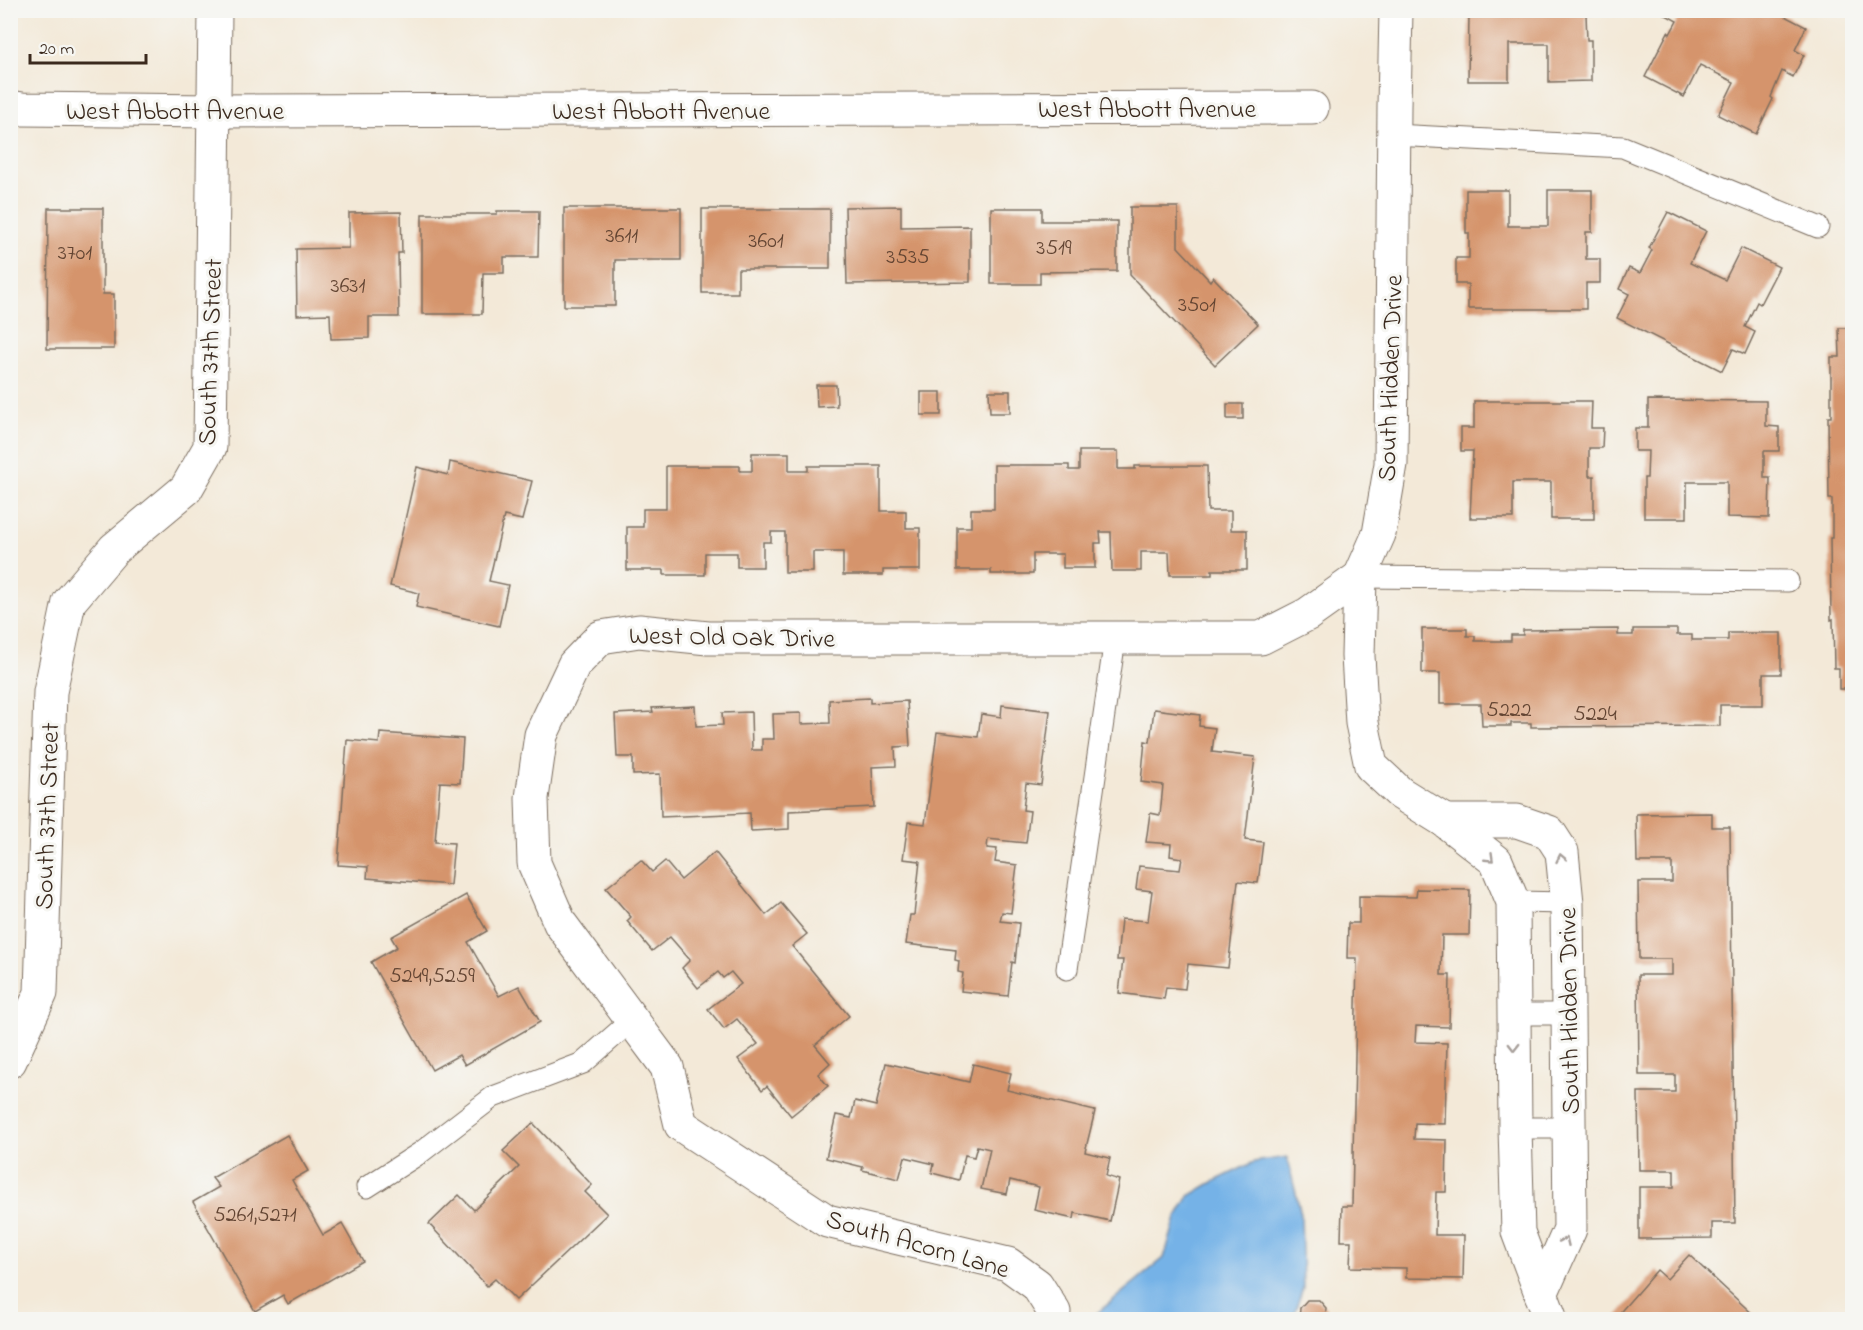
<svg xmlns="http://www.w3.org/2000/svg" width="1863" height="1330" viewBox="0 0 1863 1330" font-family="'Indie Flower',sans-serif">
  <rect width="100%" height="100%" fill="#f6f6f2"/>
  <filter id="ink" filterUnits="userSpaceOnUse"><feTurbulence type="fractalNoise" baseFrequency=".0167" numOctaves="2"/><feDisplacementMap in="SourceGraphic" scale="12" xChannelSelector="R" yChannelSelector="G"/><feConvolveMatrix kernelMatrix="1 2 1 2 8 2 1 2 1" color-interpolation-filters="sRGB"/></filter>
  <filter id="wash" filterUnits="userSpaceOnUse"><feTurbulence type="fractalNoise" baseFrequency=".008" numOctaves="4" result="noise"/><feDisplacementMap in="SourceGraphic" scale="24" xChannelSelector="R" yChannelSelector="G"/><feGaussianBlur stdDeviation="1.35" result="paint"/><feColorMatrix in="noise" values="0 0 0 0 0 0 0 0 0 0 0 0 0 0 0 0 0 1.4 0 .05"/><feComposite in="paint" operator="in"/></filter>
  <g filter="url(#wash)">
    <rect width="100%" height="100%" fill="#f3e9d8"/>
    <!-- water -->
    <polygon fill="#75b2e7" stroke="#586e82" stroke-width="1.5" points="1287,1157 1301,1214 1303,1288 1292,1319 1090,1319 1164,1258 1176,1218 1189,1196 1211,1183 1254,1162"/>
    <g id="blocks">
      <!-- building -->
      <g fill="#d5946c">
        <polygon points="1457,10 1600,10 1600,14 1586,14 1587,40 1591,40 1591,81 1549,82 1549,44 1509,44 1509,81 1468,81 1469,14 1457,14"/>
        <polygon points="1666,10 1773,10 1806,27 1795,50 1804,55 1793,77 1782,71 1771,97 1773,99 1756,134 1718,115 1734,82 1700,65 1684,97 1645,77 1668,32 1670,34 1677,21 1664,14"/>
        <polygon points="1466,190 1508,190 1508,226 1548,226 1548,190 1592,190 1592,232 1586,232 1586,259 1600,259 1600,283 1586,283 1586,309 1468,309 1468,284 1456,284 1456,258 1469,258 1469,233 1466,233"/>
        <polygon points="901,206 901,227 970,226 970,282 847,284 845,207"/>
        <polygon points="1130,207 1178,207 1178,247 1210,281 1213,277 1258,324 1215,365 1130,275"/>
        <polygon points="48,208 103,208 103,294 114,294 114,349 47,349"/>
        <polygon points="564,208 681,208 681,260 615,260 615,306 564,306"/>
        <polygon points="991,208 1042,208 1042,221 1117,221 1117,271 1040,272 1040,284 991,284"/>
        <polygon points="702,209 830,209 830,269 738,269 738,293 702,293"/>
        <polygon points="497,211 539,211 538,257 504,257 504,273 483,273 482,314 422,314 422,214 497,214"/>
        <polygon points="401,212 402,253 398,253 399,317 369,317 369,338 331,339 330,314 297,315 296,249 349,248 349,213"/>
        <polygon points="1668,212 1706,231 1690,263 1725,280 1741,248 1779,267 1760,304 1757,302 1745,327 1755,332 1745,354 1733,349 1722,371 1617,318 1629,294 1619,289 1629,268 1640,273 1652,250 1649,248"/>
        <polygon points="10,294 13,294 14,372 10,372"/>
        <polygon points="1839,328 1852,328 1852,689 1839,689 1839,668 1834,668 1833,619 1831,620 1830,538 1832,538 1832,499 1829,499 1828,417 1831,417 1831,357 1840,357"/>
        <polygon points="816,385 836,385 837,406 817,407"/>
        <polygon points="989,391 1010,391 1010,413 990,413"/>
        <rect x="921" y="392" width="20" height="23"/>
        <polygon points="1648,400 1766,401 1766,426 1779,427 1779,451 1764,451 1764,478 1770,478 1769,518 1727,517 1727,482 1687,482 1687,518 1644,518 1644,478 1647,478 1648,451 1635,451 1635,428 1648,428"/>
        <polygon points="1474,401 1592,401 1591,428 1603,428 1602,448 1589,448 1589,476 1594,476 1594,519 1551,519 1551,482 1513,482 1513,518 1470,518 1473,451 1461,451 1461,428 1474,428"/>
        <rect x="1227" y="404" width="16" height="15"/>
        <polygon points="1079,451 1118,451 1118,469 1135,469 1135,466 1207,466 1208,511 1231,511 1231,530 1247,530 1247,570 1212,570 1212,575 1170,575 1169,552 1141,552 1141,571 1112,571 1111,532 1100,532 1101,543 1095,543 1095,568 1063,568 1063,554 1033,554 1033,574 991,574 991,570 957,570 957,527 971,527 971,509 994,509 994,465 1069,465 1069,470 1079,470"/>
        <polygon points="752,453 789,453 789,471 808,471 808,466 881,466 881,511 906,511 906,528 920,528 920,570 883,570 883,575 843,575 843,552 813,552 813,572 785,572 785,532 771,532 771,542 763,542 763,567 737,567 737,553 705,553 705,575 664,575 664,570 627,570 627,527 643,527 643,509 666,509 666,466 740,466 740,471 752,471"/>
        <polygon points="450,462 532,481 522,520 504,516 489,581 508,585 499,626 416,607 419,593 390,586 417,467 448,475"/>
        <polygon points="1422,629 1467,629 1467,636 1475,636 1475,641 1511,641 1511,635 1523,635 1523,630 1618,629 1618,635 1633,635 1633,629 1677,629 1677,635 1692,635 1692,640 1728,640 1728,633 1781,633 1781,674 1763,674 1763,705 1720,705 1720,726 1531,727 1531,723 1511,723 1511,726 1482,726 1481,704 1440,704 1440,673 1422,673"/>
        <polygon points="870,698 870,703 907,701 910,746 895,747 896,766 872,767 874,807 789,811 789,829 751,831 750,813 661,817 660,774 633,775 633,757 617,757 615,714 653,712 652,708 695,706 696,726 723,725 722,713 751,712 752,750 762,750 762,739 774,739 773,714 801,713 801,724 830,723 829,700"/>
        <polygon points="1002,705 1050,711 1041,785 1026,783 1023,810 1030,811 1026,843 988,839 987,848 997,849 995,862 1017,865 1011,913 1002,912 1000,921 1019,923 1015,963 1012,962 1008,996 961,991 963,973 958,972 959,961 955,960 956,950 906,944 910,915 914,915 920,861 903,859 908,822 925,824 937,732 978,737 981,714 1001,717"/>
        <polygon points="1154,709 1200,715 1199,726 1215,728 1212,752 1255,757 1245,840 1263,842 1258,883 1238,881 1228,968 1188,964 1185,989 1166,987 1164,999 1119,993 1123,960 1117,960 1121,919 1148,921 1152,891 1136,889 1139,866 1180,870 1182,858 1170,856 1171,844 1146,842 1150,813 1160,815 1163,785 1141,782 1145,741 1150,742"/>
        <polygon points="380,733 463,739 460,783 440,782 435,842 454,843 450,885 367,878 368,867 338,865 347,740 379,743"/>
        <polygon points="1712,813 1712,827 1730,827 1735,1223 1712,1223 1712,1238 1639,1239 1639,1187 1674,1187 1674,1170 1639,1170 1638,1092 1675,1092 1675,1075 1639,1075 1638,975 1672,975 1672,959 1639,959 1638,882 1672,882 1672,862 1637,862 1636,814"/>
        <polygon points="715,852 766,915 781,903 807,934 792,946 849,1016 815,1045 830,1063 818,1074 828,1086 791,1116 767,1086 762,1090 738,1059 758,1044 737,1019 724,1029 708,1009 741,984 731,972 723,978 718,972 698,988 682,968 690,960 670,937 652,951 627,921 631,917 606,888 641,860 652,872 665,861 681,880"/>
        <polygon points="1417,889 1470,890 1469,935 1442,935 1441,975 1450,975 1449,1027 1416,1026 1415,1042 1447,1043 1445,1124 1415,1123 1414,1139 1447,1140 1446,1192 1436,1192 1435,1235 1464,1235 1463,1279 1406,1278 1406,1268 1350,1267 1351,1241 1341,1241 1342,1206 1352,1206 1357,958 1347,958 1348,923 1359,923 1359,896 1416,897"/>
        <polygon points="466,895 487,931 468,942 499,996 519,986 540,1022 465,1065 459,1055 432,1070 371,962 397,947 391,937"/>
        <polygon points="886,1063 969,1082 973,1064 1011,1073 1007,1090 1095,1111 1085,1152 1110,1158 1106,1176 1119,1180 1110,1221 1075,1213 1074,1219 1034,1210 1039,1187 1010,1180 1007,1194 981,1189 990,1149 977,1146 974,1157 965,1155 959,1180 932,1173 934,1164 905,1157 899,1179 862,1170 863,1167 826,1158 836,1115 851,1118 855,1101 876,1106"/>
        <polygon points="533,1123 592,1185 585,1192 607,1214 516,1300 495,1279 487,1286 429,1224 459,1195 474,1210 519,1167 503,1151"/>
        <polygon points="287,1135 308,1171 292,1180 323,1235 342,1224 363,1261 288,1304 283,1295 255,1311 193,1202 219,1187 212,1178"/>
        <polygon points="1689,1255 1759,1320 1619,1320 1616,1317 1657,1270 1667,1279"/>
        <polygon points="1307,1300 1319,1300 1326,1308 1325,1320 1299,1320 1300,1308"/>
      </g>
    </g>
  </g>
  <g filter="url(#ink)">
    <use href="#blocks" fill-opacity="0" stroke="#7b6d5f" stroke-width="1.5"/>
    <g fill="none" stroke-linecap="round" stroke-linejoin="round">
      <!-- service casing -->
      <g stroke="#7b6d5f" stroke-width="23">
        <g id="service">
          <polyline points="1394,135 1623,147 1818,227"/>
          <polyline points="1360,577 1788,581"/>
          <polyline points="1513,902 1567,903"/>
          <polyline points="1067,969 1115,639"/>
          <polyline points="1514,1014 1568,1014"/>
          <polyline points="1515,1128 1569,1128"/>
          <polyline points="367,1187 420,1153 493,1097 583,1063 632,1020"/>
        </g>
      </g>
      <!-- minor casing -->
      <g stroke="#7b6d5f" stroke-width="35">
        <g id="minor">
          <polyline points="1396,10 1394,107 1391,464 1379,534 1360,577 1358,656 1362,723 1371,766 1400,793 1445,821 1496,861 1513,902 1515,1128 1518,1232 1551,1320"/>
          <polyline points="10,107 22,109 215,111 1312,108"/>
          <polyline points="1445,821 1517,821 1549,832 1562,852 1567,903 1570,1229 1541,1294"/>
          <polyline points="10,1061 41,993 50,692 69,602 114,549 186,489 210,447 215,10"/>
          <polyline points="1054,1312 1037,1285 1008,1264 827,1221 681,1125 667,1067 560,923 534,863 532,798 541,735 574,665 601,637 639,631 708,638 1261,638 1308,614 1360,577"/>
        </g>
      </g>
      <!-- service -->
      <use href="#service" stroke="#fff" stroke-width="21"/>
      <!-- minor -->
      <use href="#minor" stroke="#fff" stroke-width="33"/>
    </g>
    <!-- one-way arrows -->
    <defs><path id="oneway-chevron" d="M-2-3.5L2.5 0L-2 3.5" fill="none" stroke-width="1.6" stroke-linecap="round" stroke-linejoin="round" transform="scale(1.5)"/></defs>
    <g stroke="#a79f9a">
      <use href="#oneway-chevron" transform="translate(1490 858) rotate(44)"/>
      <use href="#oneway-chevron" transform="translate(1561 858) rotate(-102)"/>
      <use href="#oneway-chevron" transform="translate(1514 1047) rotate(90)"/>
      <use href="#oneway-chevron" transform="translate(1565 1241) rotate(-66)"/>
    </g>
  </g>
  <g text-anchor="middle" stroke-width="6" stroke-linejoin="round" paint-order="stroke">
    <!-- number labels -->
    <g font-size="22" fill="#624432">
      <text x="622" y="242">3611</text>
      <text x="766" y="247">3601</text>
      <text x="1054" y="254">3519</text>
      <text x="75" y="259">3701</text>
      <text x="908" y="263">3535</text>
      <text x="348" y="292">3631</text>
      <text x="1197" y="311">3501</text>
      <text x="1509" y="716">5222</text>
      <text x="1595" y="720">5224</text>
      <text x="432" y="982">5249,5259</text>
      <text x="255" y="1221">5261,5271</text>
    </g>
    <!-- street labels -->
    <g font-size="26" fill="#3b2a1e" stroke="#f6f6f2">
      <text x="1147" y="117">West Abbott Avenue</text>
      <text x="175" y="119">West Abbott Avenue</text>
      <text x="661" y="119">West Abbott Avenue</text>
      <text transform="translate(209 352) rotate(-88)" y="9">South 37th Street</text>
      <text transform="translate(1389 378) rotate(-88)" y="9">South Hidden Drive</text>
      <text transform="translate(732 636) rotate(1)" y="9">West Old Oak Drive</text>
      <text transform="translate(46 816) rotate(-88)" y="9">South 37th Street</text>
      <text transform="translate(1568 1011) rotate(-91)" y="9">South Hidden Drive</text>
      <text transform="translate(918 1243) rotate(16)" y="9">South Acorn Lane</text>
    </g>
  </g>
  <!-- margin -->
  <rect width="1863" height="1330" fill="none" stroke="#f6f6f2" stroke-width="36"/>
  <!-- scale -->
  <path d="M30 54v9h116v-9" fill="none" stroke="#3b2a1e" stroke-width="3"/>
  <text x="39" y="54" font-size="18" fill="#3b2a1e" stroke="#f6f6f2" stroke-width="4.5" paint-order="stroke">20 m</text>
</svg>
